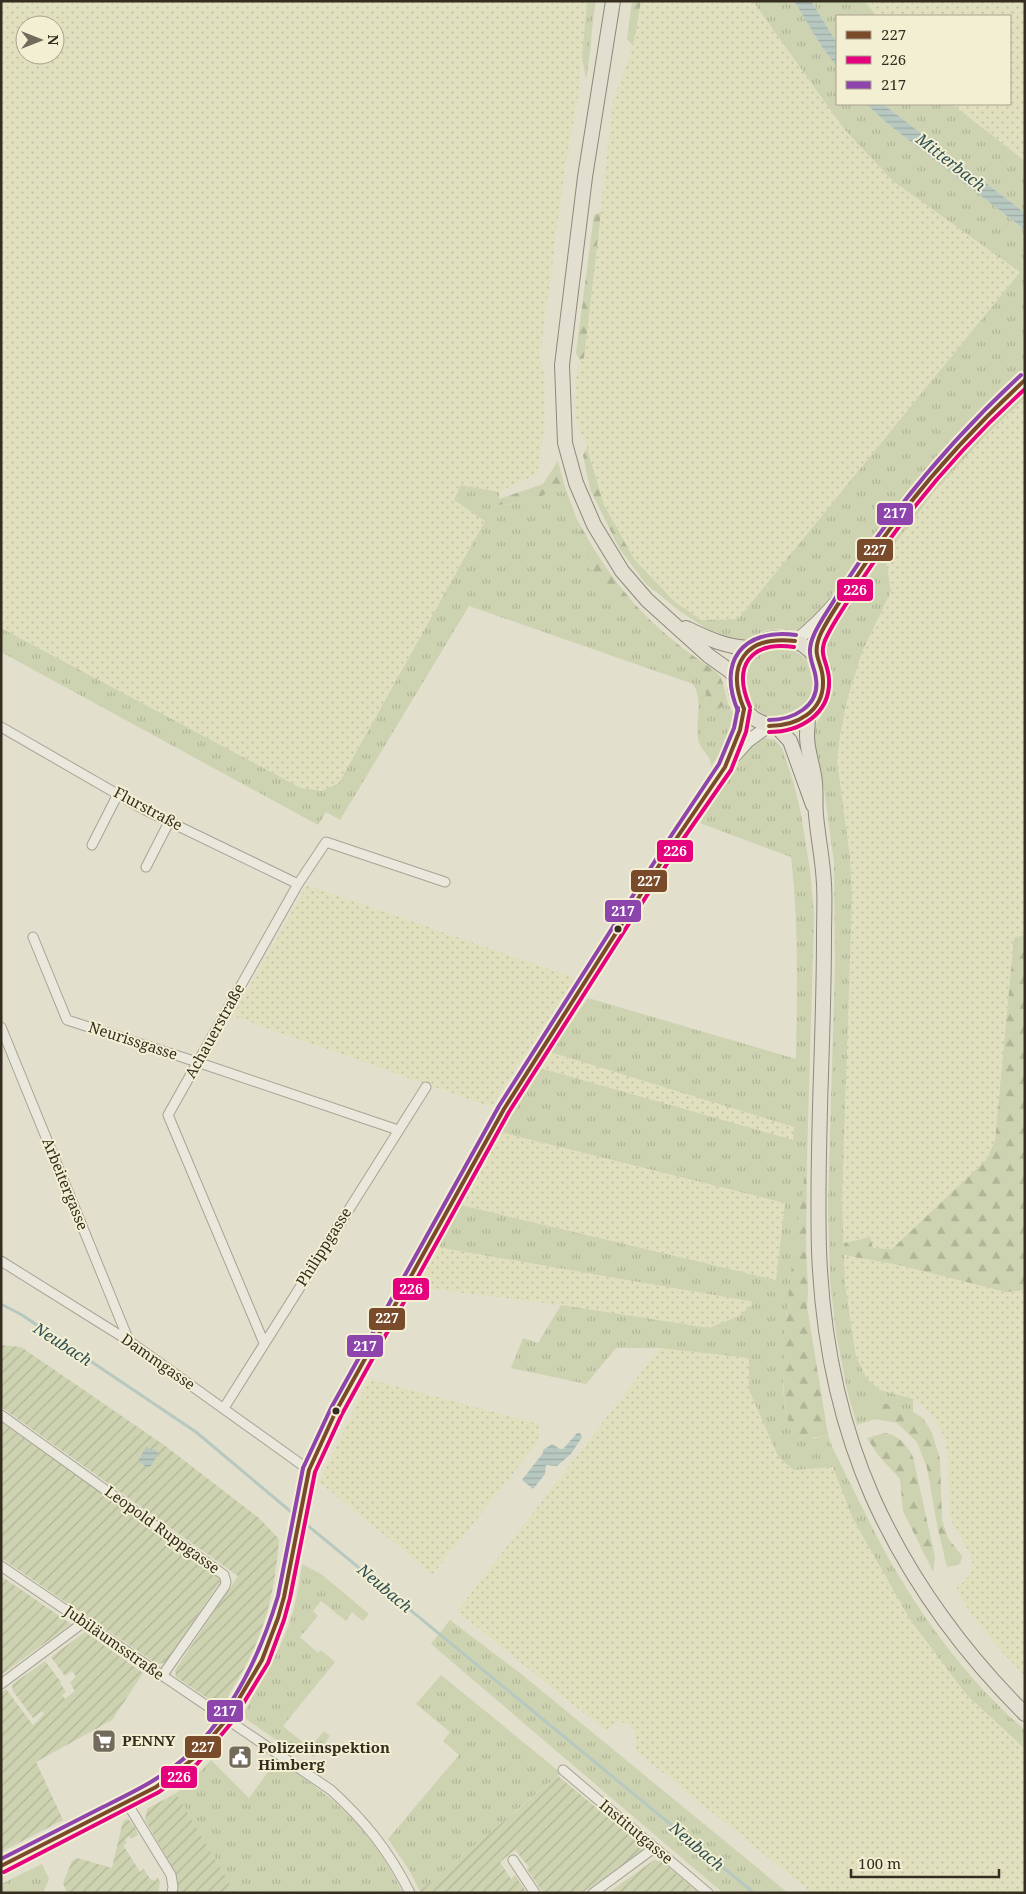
<svg xmlns="http://www.w3.org/2000/svg" width="1026" height="1894" viewBox="0 0 1026 1894" font-family="'Noto Serif',serif">
  <defs>
    <pattern id="farmland-dots" width="8" height="8" patternUnits="userSpaceOnUse" patternTransform="scale(1.25)"><rect width="8" height="8" fill="#e1e0be"/><path d="M2 2h.1M6 6h.1" fill="none" stroke="#c2c0a3" stroke-width="1.8" stroke-linecap="round"/></pattern>
    <pattern id="grass-tufts" width="24" height="20" patternUnits="userSpaceOnUse" patternTransform="scale(1.25)"><rect width="24" height="20" fill="#cdd2b0"/><path d="M3 7l-1-3M5 7V3M7 7l1-3M15 17l-1-3M17 17v-4M19 17l1-3" fill="none" stroke="#b1b597"/></pattern>
    <pattern id="forest-firs" width="22" height="20" patternUnits="userSpaceOnUse" patternTransform="scale(1.25)"><rect width="22" height="20" fill="#cdd2b0"/><path d="M5 1l3.5 6h-7zM16 11l3.5 6h-7z" fill="#b1b597"/></pattern>
    <pattern id="garden-furrows" width="10" height="10" patternUnits="userSpaceOnUse" patternTransform="scale(1.25)"><rect width="10" height="10" fill="#cdd2b0"/><path d="M-1 1l2-2M0 10L10 0M9 11l2-2" fill="none" stroke="#b1b597"/></pattern>
    <pattern id="water-rules" width="6" height="5" patternUnits="userSpaceOnUse" patternTransform="scale(1.25)"><rect width="6" height="5" fill="#b7c8c0"/><path d="M0 2.5h6" fill="none" stroke="#9eaca5"/></pattern>
  </defs>
  <rect width="100%" height="100%" fill="#e2dfcd"/>
  <!-- farmland -->
  <g fill="url(#farmland-dots)" fill-rule="evenodd">
    <path d="M 1,1 L 587,1 L 578,100 L 566,161 L 540,356 L 545,380 L 545,422 L 537,474 L 499,492 L 461,485 L 454,500 L 485,520 L 339,783 L 322,791 L 302,789 L 1,628 ZM 25,25 L 55,25 L 55,55 L 25,55 Z"/>
    <polygon points="641,1 753,1 844,129 893,181 1020,272 738,619 701,620 675,602 634,559 604,505 587,448 575,418 575,382 580,360 584,358 613,101 633,46"/>
    <polygon points="865,1 1025,1 1025,161 952,104 1010,104 1010,16 876,16"/>
    <polygon points="1025,398 1025,935 1014,939 995,1141 987,1159 892,1249 872,1248 870,1237 844,1243 842,1200 850,857 837,761 840,736 847,700 862,651 891,591 886,562 895,544 934,492 986,435"/>
    <polygon points="307,885 575,978 491,1107 233,1016"/>
    <polygon points="550,1052 795,1127 793,1141 540,1068"/>
    <polygon points="500,1132 785,1203 776,1280 460,1205"/>
    <polygon points="437,1247 756,1302 739,1316 709,1328 561,1305 415,1287"/>
    <polygon points="844,1255 899,1265 1006,1292 1025,1290 1025,1676 1002,1652 977,1622 961,1598 956,1589 968,1577 973,1567 971,1556 950,1518 948,1458 944,1436 935,1419 926,1408 913,1399 880,1390 867,1380 856,1357 845,1284"/>
    <polygon points="660,1348 749,1358 749,1390 794,1470 833,1467 853,1519 911,1621 967,1695 1025,1749 1025,1893 812,1893 636,1751 635,1733 629,1724 617,1721 606,1731 457,1611"/>
    <polygon points="369,1379 539,1424 538,1442 433,1574 319,1482"/>
  </g>
  <!-- grass -->
  <g fill="url(#grass-tufts)">
    <path d="M 587,1 L 596,1 C 591,28 591,54 586,80 L 582,57 Z"/>
    <polygon points="753,1 794,1 822,47 837,67 837,104 866,104 888,124 1025,230 1025,372 992,400 940,456 807,626 793,631 780,629 767,630 746,639 733,641 719,637 681,612 701,620 738,619 1020,272 893,181 844,129"/>
    <polygon points="811,1 865,1 876,16 837,16 837,43"/>
    <polygon points="883,104 952,104 1025,161 1025,213"/>
    <polygon points="1025,388 1025,398 986,435 934,492 895,544 886,562 891,591 862,652 847,700 840,736 837,761 850,857 852,897 842,1200 845,1284 856,1357 867,1379 880,1390 913,1399 913,1412 871,1399 875,1419 857,1425 847,1390 836,1333 830,1279 828,1204 835,965 834,862 824,789 813,738 814,727 822,715 830,697 832,683 829,665 822,647 824,635 877,561 879,554 925,492 984,425"/>
    <path d="M 564,484 L 576,517 L 590,568 L 618,606 L 655,640 L 690,664 L 704,685 L 708,709 L 718,709 L 728,704 C 733,713 737,720 733,731 L 711,767 C 712,755 700,751 698,739 C 695,721 704,701 693,684 L 469,606 L 340,820 L 326,812 L 318,825 L 1,652 L 1,628 L 301,788 L 322,791 L 339,783 L 485,521 L 454,500 L 461,485 L 499,492 L 499,505 C 525,504 542,497 564,484 Z"/>
    <circle cx="780" cy="683" r="35"/>
    <path d="M 765,738 L 775,740 L 782,748 L 793,781 L 801,814 L 810,870 L 814,915 L 807,1158 L 786,1315 L 783,1390 L 786,1413 L 813,1439 L 828,1435 L 833,1449 C 855,1492 875,1536 900,1578 C 934,1634 975,1687 1025,1730 L 1025,1749 L 967,1695 L 911,1621 L 853,1519 L 833,1467 L 794,1470 L 779,1458 L 749,1390 L 749,1358 L 660,1348 L 616,1348 L 586,1384 L 511,1368 L 523,1338 L 538,1343 L 561,1305 L 709,1328 L 739,1316 L 755,1302 L 437,1247 L 460,1205 L 776,1280 L 785,1203 L 500,1132 L 540,1068 L 793,1140 L 794,1127 L 550,1052 L 588,998 L 796,1059 C 797,991 799,924 791,857 L 700,823 L 744,756 L 754,743 Z"/>
    <path d="M 302,1564 L 321,1574 L 369,1614 L 363,1621 L 352,1612 L 346,1621 L 321,1601 L 313,1611 L 318,1616 L 300,1637 L 318,1653 L 321,1650 L 335,1662 L 283,1726 L 310,1748 L 324,1731 L 330,1736 L 314,1757 L 295,1745 L 291,1750 L 246,1719 L 245,1711 C 259,1685 275,1660 286,1632 C 295,1610 299,1587 302,1564 Z"/>
    <polygon points="450,1620 520,1673 788,1893 723,1893 431,1644"/>
    <polygon points="441,1675 561,1773 420,1891 408,1868 388,1839 459,1755 443,1741 450,1732 416,1704"/>
    <path d="M 211,1760 L 249,1798 L 277,1760 C 297,1775 320,1788 339,1806 C 365,1830 387,1860 402,1892 L 235,1893 L 176,1793 L 187,1786 Z"/>
    <polygon points="42,1864 49,1879 43,1893 8,1893 7,1891 1,1893 1,1884"/>
  </g>
  <!-- forest -->
  <g fill="url(#forest-firs)">
    <polygon points="632,1 641,1 633,46 627,39"/>
    <polygon points="601,212 584,358 580,360 576,353 594,215"/>
    <polygon points="587,448 604,505 634,559 675,602 701,620 681,612 646,584 619,548 590,489 583,455"/>
    <path d="M 558,461 L 564,484 C 542,498 524,504 498,505 L 499,499 L 543,484 Z"/>
    <path d="M 576,517 C 611,585 651,629 714,670 L 720,676 L 723,683 L 728,704 L 718,709 L 708,709 L 704,685 L 690,664 L 655,640 L 618,606 L 603,586 L 590,568 Z"/>
    <polygon points="1025,935 1025,1290 1006,1292 899,1265 844,1255 844,1243 870,1237 873,1248 892,1249 987,1159 995,1141 1014,938"/>
    <path d="M 807,1158 L 806,1248 L 808,1291 L 807,1307 L 828,1435 C 816,1438 802,1441 793,1429 C 767,1397 801,1205 807,1158 Z"/>
    <polygon points="871,1399 913,1412 923,1418 932,1433 940,1459 942,1520 948,1538 962,1556 960,1564 947,1567 937,1525 927,1468 917,1442 897,1423 875,1419"/>
    <path d="M 885,1433 C 900,1436 906,1444 913,1457 L 935,1557 L 933,1572 L 903,1511 L 900,1479 L 878,1455 L 867,1438 Z"/>
  </g>
  <!-- garden -->
  <g fill="url(#garden-furrows)">
    <path d="M 1,1345 L 21,1347 L 164,1445 L 259,1518 L 279,1539 C 273,1610 260,1647 221,1707 L 176,1677 L 175,1670 L 238,1576 L 1,1407 Z"/>
    <polygon points="1,1422 219,1576 220,1582 165,1663 157,1664 1,1558"/>
    <polygon points="1,1576 71,1624 1,1675"/>
    <polygon points="85,1632 143,1673 112,1720 36,1762 63,1820 1,1852 1,1693 6,1689 33,1725 44,1714 42,1711 33,1718 13,1691 12,1685 45,1661 61,1682 60,1683 66,1692 62,1695 65,1699 75,1691 70,1683 76,1676 72,1671 65,1676 51,1657"/>
    <polygon points="558,1776 641,1845 641,1851 582,1893 543,1893 527,1869 529,1867 515,1850 500,1862 511,1879 515,1875 527,1893 421,1893 420,1891"/>
    <polygon points="176,1793 235,1893 178,1893 178,1881 176,1873 145,1820 147,1809"/>
    <polygon points="128,1819 135,1827 138,1835 131,1839 129,1836 125,1839 127,1843 123,1845 140,1872 144,1869 150,1879 156,1881 157,1877 160,1882 158,1893 67,1893 63,1883 72,1861 77,1858 112,1868 123,1821"/>
    <polygon points="654,1860 662,1862 699,1893 608,1893"/>
  </g>
  <!-- water -->
  <g fill="url(#water-rules)">
    <polygon points="794,1 811,1 837,43 837,67 822,47"/>
    <polygon points="866,104 883,104 1025,213 1025,230 888,124"/>
    <polygon points="577,1433 580,1433 582,1437 571,1454 557,1466 546,1465 545,1474 533,1489 522,1480 543,1453 543,1450 552,1444 560,1449 563,1449"/>
    <polygon points="146,1447 157,1451 158,1454 151,1466 148,1468 138,1461"/>
  </g>
  <g fill="none" stroke-linecap="round" stroke-linejoin="round">
    <!-- stream -->
    <g stroke="#b7c8c0" stroke-width="3">
      <polyline points="1,1304 22,1315 196,1432 296,1516"/>
      <polyline points="301,1520 754,1893"/>
    </g>
    <!-- street casing -->
    <g stroke="#a7a395" stroke-width="11">
      <g id="street">
        <polyline points="1,727 145,810 298,884"/>
        <polyline points="92,845 118,794"/>
        <polyline points="146,867 169,822"/>
        <polyline points="33,937 67,1020 197,1062 398,1130"/>
        <polyline points="1,1027 129,1341"/>
        <polyline points="1,1261 129,1341 309,1470"/>
        <polyline points="264,1343 168,1115 298,884 326,842 445,882"/>
        <polyline points="224,1408 426,1087"/>
        <polyline points="1,1415 224,1575 226,1582 225,1586 162,1676"/>
        <path d="M 1,1566 L 331,1790 C 365,1821 389,1851 410,1893"/>
        <polyline points="1,1684 84,1622"/>
        <polyline points="563,1770 708,1893"/>
        <polyline points="127,1803 171,1875 173,1887 172,1893"/>
        <polyline points="513,1860 535,1893"/>
        <polyline points="593,1893 654,1848"/>
      </g>
    </g>
    <!-- secondary casing -->
    <g stroke="#979386" stroke-width="14">
      <g id="secondary">
        <path d="M 795,641 C 835,611 863,566 892,526 C 931,473 975,423 1025,380"/>
        <path d="M 816,658 C 817,641 823,629 832,615"/>
        <polyline points="728,759 740,730 744,709"/>
        <polyline points="1,1866 156,1787 193,1759 214,1736 227,1719 262,1660 271,1638 284,1597 295,1535 309,1470 336,1411 370,1349 504,1109 674,842 725,767 748,741 769,726"/>
      </g>
    </g>
    <!-- primary casing -->
    <g stroke="#8d897c" stroke-width="16">
      <g id="primary">
        <polyline points="613,1 585,177 562,365 565,443 576,483 594,525 622,571 647,600 709,656 730,671 735,677"/>
        <path d="M 686,628 C 707,638 727,648 751,648"/>
        <circle cx="779" cy="682" r="44"/>
        <path d="M 808,715 C 808,722 807,729 807,736 C 807,752 814,768 815,783 C 816,794 815,805 816,815 C 818,838 823,861 824,884 C 825,901 824,919 824,937 C 824,1041 816,1146 819,1250 C 822,1334 839,1421 873,1498 C 909,1578 963,1652 1025,1714"/>
        <polyline points="777,727 790,741 813,805"/>
      </g>
    </g>
    <!-- street -->
    <use href="#street" stroke="#eae8dd" stroke-width="9"/>
    <!-- secondary -->
    <use href="#secondary" stroke="#eae8dd" stroke-width="12"/>
    <!-- primary -->
    <use href="#primary" stroke="#e2dfd0" stroke-width="14"/>
    <!-- bus-1 casing -->
    <g stroke="#f3efd3" stroke-width="8">
      <g id="bus-1">
        <path d="M 744,709 C 725,664 746,635 795,641"/>
        <path d="M 769,726 C 796,726 824,712 823,681 C 823,661 810,657 821,633 C 831,613 845,594 857,576 C 905,503 961,439 1025,380"/>
        <polyline points="1,1866 156,1787 193,1759 227,1719 262,1660 278,1618 284,1597 309,1470 336,1411 504,1109 674,842 725,767 740,730 744,709"/>
      </g>
    </g>
    <!-- bus-2 casing -->
    <g stroke="#f3efd3" stroke-width="8">
      <g id="bus-2">
        <path d="M 750,707 C 732,666 750,641 794,647"/>
        <path d="M 769,732 C 800,732 831,714 829,679 C 828,661 817,655 827,636 C 837,616 851,597 863,578 C 909,508 963,445 1025,389"/>
        <polyline points="4,1872 159,1792 197,1764 232,1722 268,1663 284,1620 290,1598 315,1472 342,1414 509,1112 679,845 731,770 746,732 750,710"/>
      </g>
    </g>
    <!-- bus-3 casing -->
    <g stroke="#f3efd3" stroke-width="8">
      <g id="bus-3">
        <path d="M 738,711 C 717,662 742,628 796,635"/>
        <path d="M 769,720 C 792,720 820,707 816,679 C 815,668 809,660 810,649 C 811,638 817,628 823,618 C 878,528 943,447 1021,375"/>
        <path d="M 1,1859 C 35,1842 69,1824 103,1807 C 133,1792 165,1777 190,1753 C 233,1711 261,1653 278,1596 L 303,1468 L 331,1408 L 499,1106 L 669,839 L 719,764 L 734,728 L 738,708"/>
      </g>
    </g>
    <!-- bus-1 -->
    <use href="#bus-1" stroke="#7a4b2a" stroke-width="4"/>
    <!-- bus-2 -->
    <use href="#bus-2" stroke="#e5007d" stroke-width="4"/>
    <!-- bus-3 -->
    <use href="#bus-3" stroke="#8e44ad" stroke-width="4"/>
  </g>
  <!-- icons -->
  <defs>
    <g id="supermarket-square" transform="scale(1.25)"><rect x="-9" y="-9" width="18" height="18" rx="4" fill="#726b5c" stroke="#f3efd3"/><path d="M-6-5.5h2.5l.6 2H6L4.5 2H-2.5L-4.4-4H-6ZM-1.5 3.2a1.3 1.3 0 1 0 .1 0ZM3 3.2a1.3 1.3 0 1 0 .1 0Z" fill="#fff"/></g>
    <g id="civic-square" transform="scale(1.25)"><rect x="-9" y="-9" width="18" height="18" rx="4" fill="#726b5c" stroke="#f3efd3"/><path d="M-.6-6.5H3V-4.5H.6V-3L4-1V1h2V6H-6V1h2V-1L-.6-3ZM-1.2 2.5V6h2.4V2.5Z" fill="#fff"/></g>
  </defs>
  <g fill-rule="evenodd">
    <use href="#supermarket-square" x="104" y="1741"/>
    <use href="#civic-square" x="240" y="1757"/>
  </g>
  <!-- markers -->
  <g fill="#352d1f" stroke="#f3efd3" stroke-width="2">
    <circle cx="618" cy="929" r="4.5"/>
    <circle cx="336" cy="1411" r="4.5"/>
  </g>
  <g text-anchor="middle" stroke-width="4" stroke-linejoin="round" paint-order="stroke">
    <!-- street labels -->
    <g font-size="15" fill="#352d1f" stroke="#f3efd3">
      <text transform="translate(148 809) rotate(28)" y="5">Flurstraße</text>
      <text transform="translate(215 1031) rotate(-61)" y="5">Achauerstraße</text>
      <text transform="translate(133 1041) rotate(18)" y="5">Neurissgasse</text>
      <text transform="translate(65 1184) rotate(68)" y="5">Arbeitergasse</text>
      <text transform="translate(324 1247) rotate(-58)" y="5">Philippgasse</text>
      <text transform="translate(158 1362) rotate(35)" y="5">Dammgasse</text>
      <text transform="translate(162 1530) rotate(36)" y="5">Leopold Ruppgasse</text>
      <text transform="translate(114 1643) rotate(35)" y="5">Jubiläumsstraße</text>
      <text transform="translate(636 1832) rotate(40)" y="5">Institutgasse</text>
    </g>
    <!-- poi labels -->
    <g font-size="15" font-weight="bold" fill="#352d1f" stroke="#f3efd3" text-anchor="start">
      <text x="122" y="1746">PENNY</text>
      <text x="258" y="1753">Polizeiinspektion<tspan x="258" dy="17">Himberg</tspan></text>
    </g>
    <!-- water labels -->
    <g font-size="16" font-style="italic" fill="#2f5054" stroke="#f3efd3">
      <text transform="translate(951 162) rotate(38)" y="6">Mitterbach</text>
      <text transform="translate(63 1344) rotate(33)" y="6">Neubach</text>
      <text transform="translate(385 1588) rotate(40)" y="6">Neubach</text>
      <text transform="translate(697 1846) rotate(40)" y="6">Neubach</text>
    </g>
  </g>
  <g stroke="#f3efd3" stroke-width="2">
    <rect x="876" y="502" width="38" height="24" rx="5" fill="#8e44ad"/>
    <rect x="856" y="538" width="38" height="24" rx="5" fill="#7a4b2a"/>
    <rect x="836" y="578" width="38" height="24" rx="5" fill="#e5007d"/>
    <rect x="656" y="839" width="38" height="24" rx="5" fill="#e5007d"/>
    <rect x="630" y="869" width="38" height="24" rx="5" fill="#7a4b2a"/>
    <rect x="604" y="899" width="38" height="24" rx="5" fill="#8e44ad"/>
    <rect x="392" y="1277" width="38" height="24" rx="5" fill="#e5007d"/>
    <rect x="368" y="1307" width="38" height="24" rx="5" fill="#7a4b2a"/>
    <rect x="346" y="1334" width="38" height="24" rx="5" fill="#8e44ad"/>
    <rect x="206" y="1699" width="38" height="24" rx="5" fill="#8e44ad"/>
    <rect x="184" y="1735" width="38" height="24" rx="5" fill="#7a4b2a"/>
    <rect x="160" y="1765" width="38" height="24" rx="5" fill="#e5007d"/>
  </g>
  <g font-size="14" text-anchor="middle" font-weight="bold" fill="#fff">
    <text x="895" y="518">217</text>
    <text x="875" y="555">227</text>
    <text x="855" y="595">226</text>
    <text x="675" y="856">226</text>
    <text x="649" y="886">227</text>
    <text x="623" y="916">217</text>
    <text x="411" y="1294">226</text>
    <text x="387" y="1323">227</text>
    <text x="365" y="1351">217</text>
    <text x="225" y="1716">217</text>
    <text x="203" y="1752">227</text>
    <text x="179" y="1782">226</text>
  </g>
  <!-- border -->
  <rect width="1026" height="1894" fill="none" stroke="#352d1f" stroke-width="5"/>
  <!-- legend -->
  <rect x="836" y="15" width="175" height="90" fill="#f3efd3" stroke="#a7a18b"/>
  <rect x="846" y="31" width="25" height="8" fill="#7a4b2a" stroke="#a7a18b"/>
  <text x="881" y="40" font-size="15" fill="#352d1f">227</text>
  <rect x="846" y="56" width="25" height="8" fill="#e5007d" stroke="#a7a18b"/>
  <text x="881" y="65" font-size="15" fill="#352d1f">226</text>
  <rect x="846" y="81" width="25" height="8" fill="#8e44ad" stroke="#a7a18b"/>
  <text x="881" y="90" font-size="15" fill="#352d1f">217</text>
  <!-- north arrow -->
  <g transform="translate(40 40) rotate(90)"><circle r="24" fill="#f3efd3" stroke="#a7a18b"/>
  <path d="M0-4L9 19L0 12L-9 19Z" fill="#726b5c"/>
  <text y="-8" font-size="14" font-weight="bold" text-anchor="middle" fill="#352d1f">N</text>
  </g>
  <!-- scale -->
  <path d="M851 1869v8h148v-8" fill="none" stroke="#352d1f" stroke-width="2.5"/>
  <text x="858" y="1869" font-size="15" fill="#352d1f" stroke="#f3efd3" stroke-width="4" paint-order="stroke">100 m</text>
</svg>
